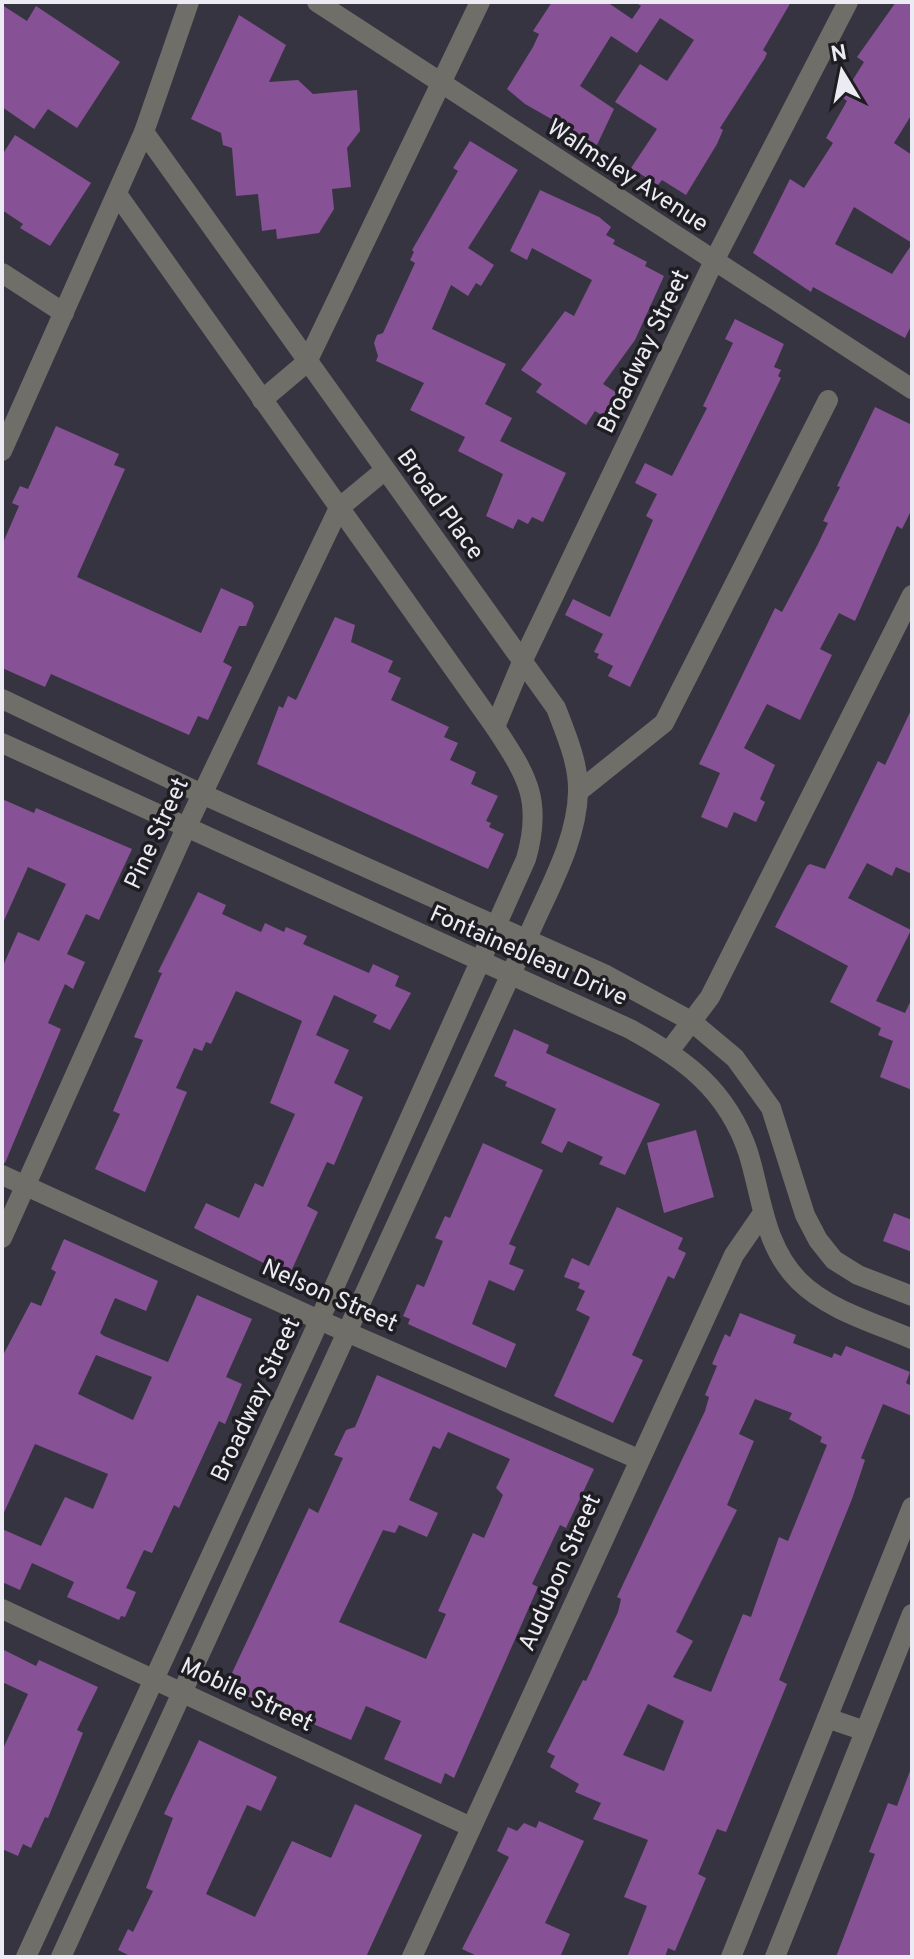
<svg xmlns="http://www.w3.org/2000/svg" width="914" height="1959" viewBox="0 0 914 1959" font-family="Overpass,sans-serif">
  <rect width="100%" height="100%" fill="#363440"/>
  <!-- building -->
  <g fill="#875195" fill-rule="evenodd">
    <polygon points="552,2 607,2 632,19 641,6 635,2 791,2 763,50 767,53 765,58 720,128 723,130 717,144 686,195 662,180 658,185 631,168 657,129 615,102 640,64 667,81 694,40 660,18 637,53 611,36 580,86 614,109 597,145 525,104 507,89 533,47 539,34 533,31"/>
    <polygon points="896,2 912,2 912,114 894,143 912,155 912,243 854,207 835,244 892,274 912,244 912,324 905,338 813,287 811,292 753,253 790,179 804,188 833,143 826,138 847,101 842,97 864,62 857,57"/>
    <polygon points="2,5 27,21 36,6 120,62 77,128 48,109 34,129 2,107"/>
    <polygon points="239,15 286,45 269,82 298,80 313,94 357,90 360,131 347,148 351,187 332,189 334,209 319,233 277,239 276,229 262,231 258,194 236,196 232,148 223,145 221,133 191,119"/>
    <polygon points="15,135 91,183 50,246 20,228 23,224 2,210 2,155"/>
    <polygon points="470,141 518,170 468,248 494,265 481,286 476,283 468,296 451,285 432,329 506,364 485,404 512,418 500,441 566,473 543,522 532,517 528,524 518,519 513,529 486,516 503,474 458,451 465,437 410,410 424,383 376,361 378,356 374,343 377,335 383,333 415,263 410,260 414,252 412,250 458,171 453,168"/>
    <polygon points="540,190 599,217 611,227 606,235 615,240 613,244 647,262 645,266 664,276 635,340 603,384 617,393 603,416 595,411 586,425 536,392 542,384 521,370 565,311 574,316 592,280 532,248 527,260 510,251"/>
    <polygon points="735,319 784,344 774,367 781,370 778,376 781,378 630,687 608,676 613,666 597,658 599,654 594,652 603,634 565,615 573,599 610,617 653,520 646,516 657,494 635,483 645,463 672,476 707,408 703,406 733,343 725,339"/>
    <polygon points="875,407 912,425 912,509 902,529 897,526 855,621 839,613 820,649 832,655 800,720 767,704 744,748 775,765 760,799 765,802 756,822 734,812 727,828 701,817 720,773 699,764 775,608 782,612 817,546 828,523 823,521 840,487 837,486"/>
    <polygon points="56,426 119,454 114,465 125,469 77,577 201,633 221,588 252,602 254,606 246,626 239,626 223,662 232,667 208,720 198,716 189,735 51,674 45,687 2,668 2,545 19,506 12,503 20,486 28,489"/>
    <polygon points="335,617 355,625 351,642 393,661 388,672 401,678 391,700 449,727 444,737 458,743 450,760 476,772 471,784 498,796 486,821 491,823 489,827 504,834 488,869 257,764 279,706 283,708 288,696 296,700"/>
    <polygon points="912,708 912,874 896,867 892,876 867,863 848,898 911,930 876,1001 905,1013 912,998 912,1090 880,1077 893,1041 878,1035 881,1028 830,1002 848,966 775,927 807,866 810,864 825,869 878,761 885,765"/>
    <polygon points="2,799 34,813 36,808 132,849 99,920 86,914 67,954 85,962 73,989 65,984 48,1023 61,1029 5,1163 2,1162 2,968 18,932 39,941 66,884 28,867 2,925"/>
    <polygon points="198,892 226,905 222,914 261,932 265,923 284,932 286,927 307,936 303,944 369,973 373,964 399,976 395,986 411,993 390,1030 373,1022 377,1015 334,995 316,1035 349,1050 334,1083 363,1097 334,1165 327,1162 307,1206 318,1212 289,1276 194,1228 206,1203 239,1218 255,1183 263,1187 295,1114 270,1103 302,1021 236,991 211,1044 206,1042 202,1051 194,1048 176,1088 187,1092 145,1192 95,1169 120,1114 113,1111 143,1040 134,1037 162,973 158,972"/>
    <polygon points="514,1029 549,1045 546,1053 660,1104 625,1175 599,1164 603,1157 568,1141 562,1153 541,1143 556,1109 505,1086 507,1082 494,1076"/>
    <polygon points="696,1130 714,1197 664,1213 647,1143"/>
    <polygon points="483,1143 543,1170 509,1244 516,1247 509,1264 524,1270 514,1291 489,1280 472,1324 516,1344 506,1368 408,1324 410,1319 403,1316 417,1284 424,1287 443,1241 435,1238 445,1216 450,1218"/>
    <polygon points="617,1207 683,1238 678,1249 686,1253 674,1279 668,1276 632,1355 643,1360 613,1423 554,1396 590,1317 576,1310 585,1291 578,1288 580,1283 564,1277 572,1258 589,1266"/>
    <polygon points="894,1213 912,1220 912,1252 883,1241"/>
    <path d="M 64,1239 L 158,1281 L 146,1311 L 115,1298 L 100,1333 L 104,1336 L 168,1362 L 197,1295 L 252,1319 L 226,1377 L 242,1384 L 225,1424 L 219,1421 L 179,1508 L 174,1505 L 152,1553 L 144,1550 L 126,1588 L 136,1592 L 125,1617 L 121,1616 L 119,1620 L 67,1597 L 74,1582 L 32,1563 L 20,1590 L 2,1582 L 2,1529 L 41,1546 L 65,1497 L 93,1509 L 108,1474 L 35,1444 L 2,1517 L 2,1357 L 31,1302 L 41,1306 L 56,1272 L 51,1269 ZM 96,1355 L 152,1377 L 133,1420 L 78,1394 Z"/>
    <path d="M 740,1313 L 796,1335 L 793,1343 L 832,1358 L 834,1353 L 841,1356 L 846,1346 L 910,1372 L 906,1383 L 912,1386 L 912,1416 L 883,1404 L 861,1458 L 865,1460 L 852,1499 L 779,1680 L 787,1684 L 726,1832 L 717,1829 L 698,1874 L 706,1878 L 675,1951 L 668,1948 L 665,1957 L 627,1957 L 647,1906 L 624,1897 L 648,1840 L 593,1819 L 601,1803 L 575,1792 L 579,1784 L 550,1767 L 555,1756 L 547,1752 L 583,1680 L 586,1681 L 618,1612 L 621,1599 L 617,1597 L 705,1411 L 709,1397 L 705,1395 L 717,1366 L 712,1364 L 725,1334 L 730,1337 ZM 755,1399 L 792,1413 L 789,1419 L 822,1437 L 820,1442 L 827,1445 L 788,1541 L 779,1537 L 751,1617 L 743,1614 L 711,1692 L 673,1677 L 693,1641 L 676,1632 L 737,1510 L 727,1505 L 754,1441 L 739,1434 ZM 648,1704 L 684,1721 L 664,1771 L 623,1755 Z"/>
    <path d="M 377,1375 L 594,1469 L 566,1528 L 560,1525 L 532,1584 L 538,1587 L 454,1778 L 445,1773 L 441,1784 L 384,1759 L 401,1721 L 366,1706 L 351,1740 L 235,1691 L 241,1677 L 232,1673 L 309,1508 L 318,1513 L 343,1458 L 334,1455 L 346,1430 L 355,1427 ZM 448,1432 L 510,1459 L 496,1488 L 503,1495 L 484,1538 L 473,1533 L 438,1611 L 446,1614 L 426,1659 L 339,1622 L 383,1530 L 395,1533 L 399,1525 L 427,1537 L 438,1513 L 409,1500 L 433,1446 L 440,1449 Z"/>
    <polygon points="2,1649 36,1666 39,1660 98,1687 77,1730 83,1733 48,1818 45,1817 31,1848 23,1844 18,1856 2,1849 2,1751 28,1694 2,1682"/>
    <polygon points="199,1740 277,1777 261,1811 247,1805 206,1894 255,1917 292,1841 331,1858 355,1804 422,1835 366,1957 132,1957 118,1950 128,1929 133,1932 153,1891 146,1888 173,1818 164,1814"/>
    <polygon points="910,1771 912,1957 836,1957 875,1854 869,1852 888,1803 897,1806"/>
    <polygon points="539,1821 584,1841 545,1923 570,1934 560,1957 479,1957 462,1949 509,1857 497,1851 508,1827 517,1831 524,1823 536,1828"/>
  </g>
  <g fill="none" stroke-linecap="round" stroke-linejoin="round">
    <!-- minor -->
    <g stroke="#706e68" stroke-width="20">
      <polyline points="317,2 912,389"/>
      <polyline points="2,273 64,313"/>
      <polyline points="262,400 307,362 480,2"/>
      <polyline points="2,451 144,132 189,2"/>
      <polyline points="2,699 202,794 606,975 691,1021 735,1058 771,1108 805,1215 818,1240 834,1260 858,1275 912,1296"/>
      <polyline points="495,727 522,662 714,261 848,2"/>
      <path d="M 2,743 L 630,1029 C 685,1059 727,1090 748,1152 C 762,1197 764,1246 799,1281 C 828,1310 875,1323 912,1339"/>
      <polyline points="578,792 664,723 828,400"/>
      <polyline points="670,1050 710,997 912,595"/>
      <polyline points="2,1175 319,1320 638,1459"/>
      <polyline points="2,1238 186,828 339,508 385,470"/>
      <polyline points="2,1609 471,1827"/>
      <polyline points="827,1718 865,1731"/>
      <path d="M 26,1957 L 310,1341 L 526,859 C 543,800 527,776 495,727 L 117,194"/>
      <path d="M 61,1957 L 527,939 C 546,893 577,843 578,792 C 579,764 566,734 556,708 L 144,132"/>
      <polyline points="412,1957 734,1255 763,1213"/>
      <polyline points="731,1957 912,1507"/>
      <polyline points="775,1957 912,1614"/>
    </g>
  </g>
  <g text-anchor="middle" stroke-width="7" stroke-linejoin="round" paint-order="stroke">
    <!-- street labels -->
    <g font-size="24" fill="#ecebf3" stroke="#1e1d22">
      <text transform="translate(628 175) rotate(33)" y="8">Walmsley Avenue</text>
      <text transform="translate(643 351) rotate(-64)" y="8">Broadway Street</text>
      <text transform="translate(441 504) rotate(54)" y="8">Broad Place</text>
      <text transform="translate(156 833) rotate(-65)" y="8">Pine Street</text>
      <text transform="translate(529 955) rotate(24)" y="8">Fontainebleau Drive</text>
      <text transform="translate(330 1295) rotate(24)" y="8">Nelson Street</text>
      <text transform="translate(255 1399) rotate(-65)" y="8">Broadway Street</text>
      <text transform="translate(559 1572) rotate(-66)" y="8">Audubon Street</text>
      <text transform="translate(247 1694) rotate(25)" y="8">Mobile Street</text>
    </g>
  </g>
  <!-- border -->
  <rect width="914" height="1959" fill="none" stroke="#ecebf3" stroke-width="8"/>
  <!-- north arrow -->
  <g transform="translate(842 72) rotate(350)" stroke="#1e1d22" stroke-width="6" paint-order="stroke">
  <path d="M0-6L14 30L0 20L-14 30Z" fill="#ecebf3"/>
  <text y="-12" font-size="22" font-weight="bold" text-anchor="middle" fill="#ecebf3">N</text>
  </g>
</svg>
